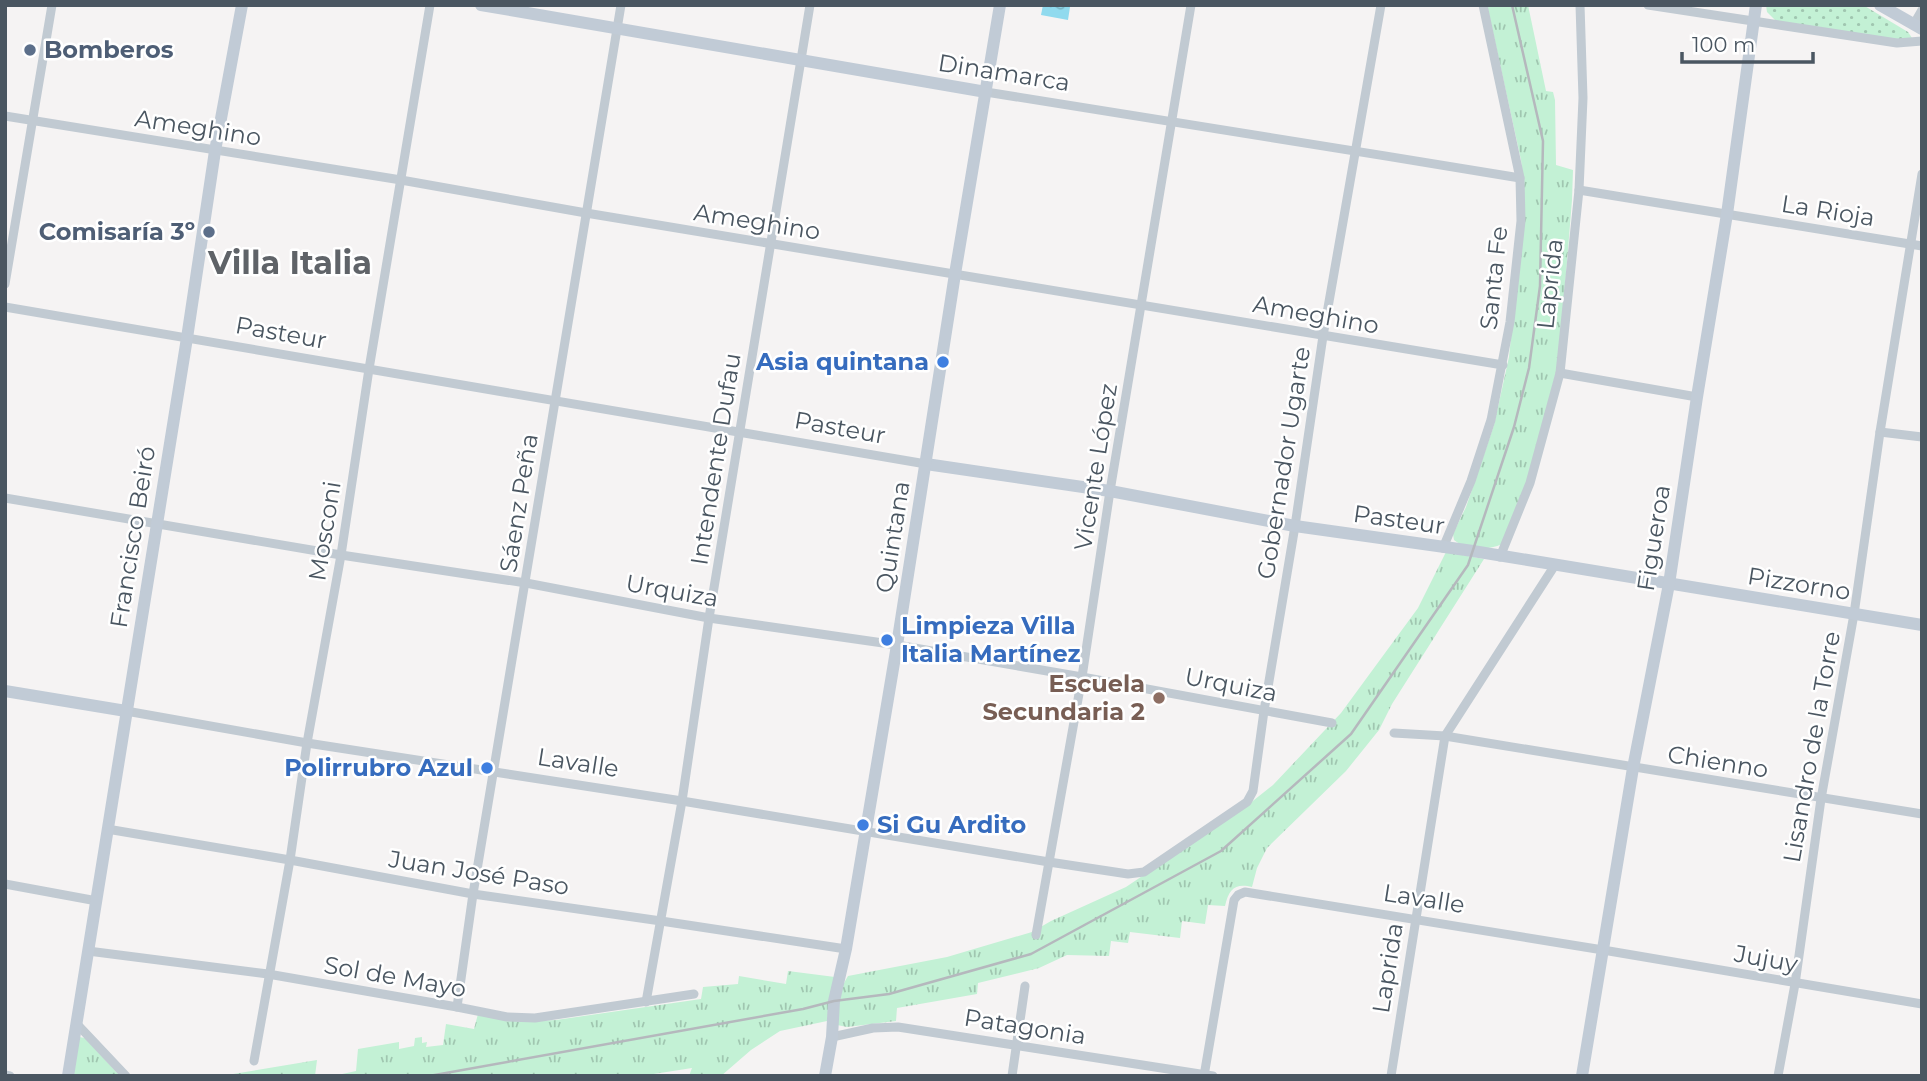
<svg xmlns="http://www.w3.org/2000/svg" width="1927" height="1081" viewBox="0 0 1927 1081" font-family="Montserrat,sans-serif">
  <defs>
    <pattern id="grass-tufts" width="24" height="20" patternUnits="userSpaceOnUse" patternTransform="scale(1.75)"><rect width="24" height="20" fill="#c3f1d5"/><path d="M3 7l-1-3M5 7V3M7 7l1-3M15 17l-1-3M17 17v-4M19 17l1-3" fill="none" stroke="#a0c6b0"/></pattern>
    <pattern id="park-dots" width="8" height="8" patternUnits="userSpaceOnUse" patternTransform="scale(1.75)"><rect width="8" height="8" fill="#c3f1d5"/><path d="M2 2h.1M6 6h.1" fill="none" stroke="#a0c6b0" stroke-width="1.8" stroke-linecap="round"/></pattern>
    <pattern id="water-ripples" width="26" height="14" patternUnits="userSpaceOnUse" patternTransform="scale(1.75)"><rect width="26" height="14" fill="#90daee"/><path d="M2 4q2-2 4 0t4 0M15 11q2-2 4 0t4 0" fill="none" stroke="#78b4c4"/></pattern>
  </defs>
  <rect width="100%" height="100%" fill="#f5f3f3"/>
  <!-- grass -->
  <g fill="url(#grass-tufts)">
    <path d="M 1487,5 L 1528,5 L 1546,91 L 1553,92 L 1555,100 L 1556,165 L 1573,170 L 1572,200 L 1559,361 L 1527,481 L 1502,544 C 1488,551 1466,550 1454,540 L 1453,534 L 1466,507 L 1494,425 L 1509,357 L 1523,218 L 1524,185 L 1521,160 Z"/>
    <path d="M 1446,552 L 1484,559 L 1392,704 L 1379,730 L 1346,771 L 1267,848 L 1257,868 L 1252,887 C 1235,883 1229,889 1225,906 L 1208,905 L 1205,924 L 1182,921 L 1180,938 L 1130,932 L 1128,943 L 1111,941 L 1109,956 L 1067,955 L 1039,968 L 978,983 L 977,994 L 897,1008 L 896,1021 L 847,1027 L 837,1025 C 837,1008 838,991 848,976 L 947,957 L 1032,932 L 1051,921 L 1126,887 L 1249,804 L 1273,785 L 1341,713 L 1418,608 Z"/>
    <polygon points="788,971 835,977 827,1021 780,1031 751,1050 721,1076 689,1076 692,1068 641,1076 333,1076 356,1071 358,1049 399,1042 399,1049 414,1046 415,1038 422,1037 422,1043 427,1042 426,1047 443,1045 446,1024 474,1029 478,1014 532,1021 556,1020 701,999 703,987 738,984 739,976 786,984"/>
    <polygon points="79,1037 85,1038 120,1076 72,1076"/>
    <polygon points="317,1060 315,1076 221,1076"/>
  </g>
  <!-- park -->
  <polygon fill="url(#park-dots)" points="1766,5 1863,5 1908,32 1912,38 1902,40 1776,21 1767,12"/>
  <!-- water -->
  <polygon fill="url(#water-ripples)" points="1043,5 1070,7 1068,20 1041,15"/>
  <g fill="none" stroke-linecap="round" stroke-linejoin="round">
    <!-- street -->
    <g stroke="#c1cad2" stroke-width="9">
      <polyline points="1648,5 1897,43 1922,41"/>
      <polyline points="1914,24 1922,10"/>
      <path d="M 986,92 C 1164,119 1342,149 1520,178"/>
      <polyline points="5,116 401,180 586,213 1503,365"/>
      <polyline points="1579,190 1922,246"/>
      <polyline points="5,284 52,5"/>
      <polyline points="5,307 926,464"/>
      <polyline points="1560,373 1697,397"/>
      <polyline points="1880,432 1922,437"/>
      <polyline points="5,498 341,555 526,583 709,618 897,645 1082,677 1332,723"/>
      <polyline points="1443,548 1471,481 1491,420 1510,322 1521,221 1520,178 1483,5"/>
      <polyline points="1500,557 1530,483 1560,373 1579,190 1583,98 1580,5"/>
      <polyline points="126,711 307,743 682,801 1049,862 1128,874 1144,872 1247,802 1253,791 1264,711 1295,526 1323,336 1381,5"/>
      <polyline points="1394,733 1445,736 1922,814"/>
      <polyline points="107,829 290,860 473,894 661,921 846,949"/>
      <polyline points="5,884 97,901"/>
      <polyline points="1036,935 1082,677 1110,491 1191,5"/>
      <polyline points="88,951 268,974 457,1007 507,1017 535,1018 694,994"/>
      <polyline points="646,1002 682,801 709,618 810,5"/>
      <polyline points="457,1007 473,894 621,5"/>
      <polyline points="76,1023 126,1076"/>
      <polyline points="832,1037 873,1028 898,1027 1213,1076"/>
      <polyline points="254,1061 290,860 307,743 341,555 369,369 430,5"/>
      <polyline points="5,1075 10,1076"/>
      <polyline points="1012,1076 1025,986"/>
      <polyline points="1204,1076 1234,900 1238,895 1245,892 1603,950 1922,1004"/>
      <polyline points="1391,1076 1445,736 1555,565"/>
      <polyline points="1778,1076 1795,984 1821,799 1854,614 1880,432 1922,174"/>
    </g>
    <!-- secondary -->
    <g stroke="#c1cbd6" stroke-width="12">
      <polyline points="481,5 986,92"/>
      <polyline points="1880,5 1922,29"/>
      <polyline points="926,464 1110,491 1295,526 1473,551 1922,625"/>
      <polyline points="5,691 126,711"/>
      <polyline points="68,1076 187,338 215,151 242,5"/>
      <polyline points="825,1076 832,1037 834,1001 846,949 897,645 955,274 1000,5"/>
      <polyline points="1582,1076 1633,768 1669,584 1697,397 1727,214 1756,5"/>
    </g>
    <!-- rail -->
    <polyline stroke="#b5b8bd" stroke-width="2.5" points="429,1076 803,1009 834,1001 889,994 1031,954 1221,851 1351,734 1468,565 1514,427 1529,368 1540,286 1543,141 1512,5"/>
  </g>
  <!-- markers -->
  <g fill="#5c6f8a" stroke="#fff" stroke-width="2.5">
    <circle cx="30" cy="50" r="7"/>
    <circle cx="209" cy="232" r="7"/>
  </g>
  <g fill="#3f7fe0" stroke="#fff" stroke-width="2.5">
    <circle cx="943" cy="362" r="7"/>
    <circle cx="887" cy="640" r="7"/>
    <circle cx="487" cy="768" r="7"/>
    <circle cx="863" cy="825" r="7"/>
  </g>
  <circle fill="#8d6e63" stroke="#fff" stroke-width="2.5" cx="1159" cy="698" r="7"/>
  <g text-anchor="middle" stroke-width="5" stroke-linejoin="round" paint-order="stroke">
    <!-- service labels -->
    <g font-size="24" font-weight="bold" fill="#4e5e75" stroke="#fff" text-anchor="start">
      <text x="44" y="58">Bomberos</text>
      <text x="195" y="240" text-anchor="end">Comisaría 3º</text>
    </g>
    <!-- street labels -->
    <g font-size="24" fill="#4a5661" stroke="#fff">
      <text transform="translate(1004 73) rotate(9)" y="8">Dinamarca</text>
      <text transform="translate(198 128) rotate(9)" y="8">Ameghino</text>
      <text transform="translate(1828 211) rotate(9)" y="8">La Rioja</text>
      <text transform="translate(757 222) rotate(9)" y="8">Ameghino</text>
      <text transform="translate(1494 278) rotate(-84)" y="8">Santa Fe</text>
      <text transform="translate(1550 284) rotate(-84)" y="8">Laprida</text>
      <text transform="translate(1316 315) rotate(10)" y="8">Ameghino</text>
      <text transform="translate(281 333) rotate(10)" y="8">Pasteur</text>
      <text transform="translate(840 428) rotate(10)" y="8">Pasteur</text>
      <text transform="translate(716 459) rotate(-81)" y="8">Intendente Dufau</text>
      <text transform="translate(1284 463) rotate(-81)" y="8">Gobernador Ugarte</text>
      <text transform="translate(1096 467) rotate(-81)" y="8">Vicente López</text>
      <text transform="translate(519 503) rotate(-81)" y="8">Sáenz Peña</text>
      <text transform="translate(1399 520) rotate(8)" y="8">Pasteur</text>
      <text transform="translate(325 531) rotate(-81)" y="8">Mosconi</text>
      <text transform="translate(133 537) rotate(-81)" y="8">Francisco Beiró</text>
      <text transform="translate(893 537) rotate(-81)" y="8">Quintana</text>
      <text transform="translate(1654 538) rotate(-81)" y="8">Figueroa</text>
      <text transform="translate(1799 584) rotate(9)" y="8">Pizzorno</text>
      <text transform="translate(672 591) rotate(10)" y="8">Urquiza</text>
      <text transform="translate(1231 685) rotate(11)" y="8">Urquiza</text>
      <text transform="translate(1812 747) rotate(-80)" y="8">Lisandro de la Torre</text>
      <text transform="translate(1718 762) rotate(9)" y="8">Chienno</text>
      <text transform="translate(578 763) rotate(9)" y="8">Lavalle</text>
      <text transform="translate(479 873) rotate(9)" y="8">Juan José Paso</text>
      <text transform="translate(1424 899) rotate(9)" y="8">Lavalle</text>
      <text transform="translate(1766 959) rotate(10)" y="8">Jujuy</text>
      <text transform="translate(1388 968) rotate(-81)" y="8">Laprida</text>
      <text transform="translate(395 977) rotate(10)" y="8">Sol de Mayo</text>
      <text transform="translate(1025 1027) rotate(9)" y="8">Patagonia</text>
    </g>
    <!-- shop labels -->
    <g font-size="24" font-weight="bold" fill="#366cbe" stroke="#fff" text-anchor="end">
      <text x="929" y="370">Asia quintana</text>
      <text x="901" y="634" text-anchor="start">Limpieza Villa<tspan x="901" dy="28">Italia Martínez</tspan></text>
      <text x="473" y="776">Polirrubro Azul</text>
      <text x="877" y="833" text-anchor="start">Si Gu Ardito</text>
    </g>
    <!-- education labels -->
    <g font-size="24" font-weight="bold" fill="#785e54" stroke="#fff" text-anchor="end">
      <text x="1145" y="692">Escuela<tspan x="1145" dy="28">Secundaria 2</tspan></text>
    </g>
    <!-- district labels -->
    <g font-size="32" font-weight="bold" fill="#5f6368" stroke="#fff">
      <text x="290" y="274">Villa Italia</text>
    </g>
  </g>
  <!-- border -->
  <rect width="1927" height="1081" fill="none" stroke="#4a5661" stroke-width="14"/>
  <!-- scale -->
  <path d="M1682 52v10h131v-10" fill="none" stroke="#4a5661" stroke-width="3.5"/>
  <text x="1692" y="52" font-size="21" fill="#4a5661" stroke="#ffffff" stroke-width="5" paint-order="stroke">100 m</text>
</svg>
